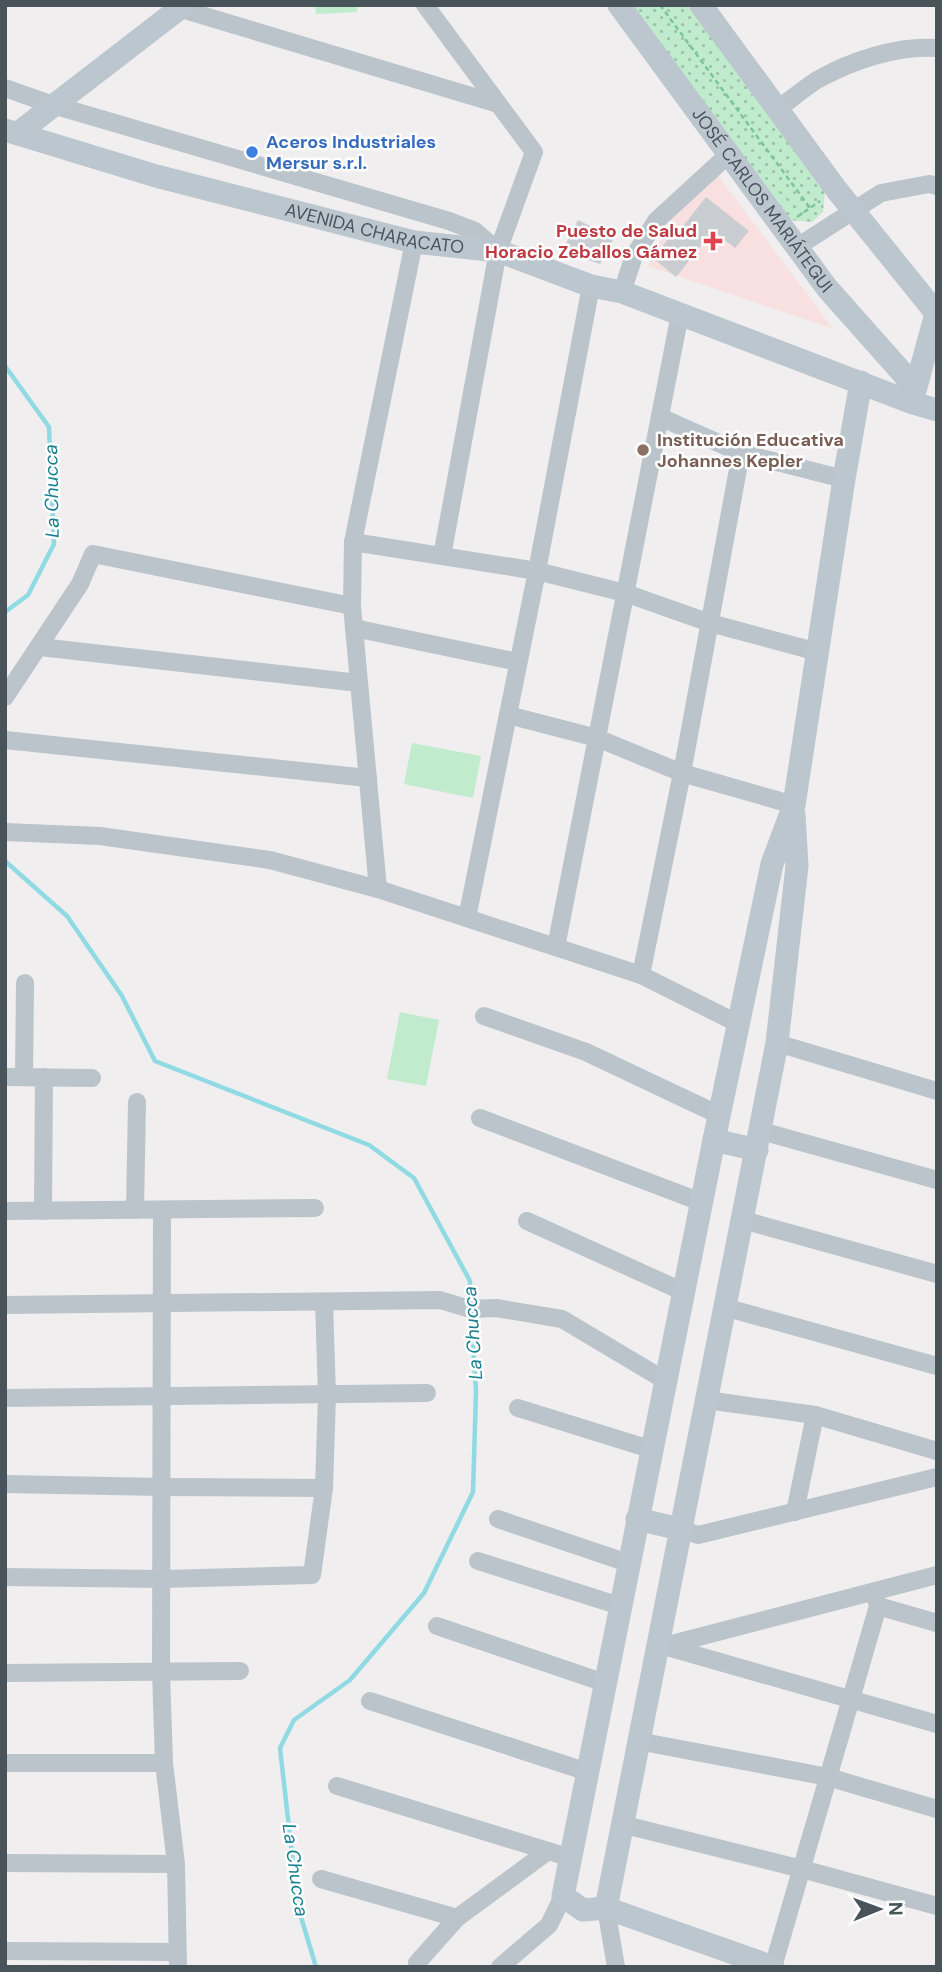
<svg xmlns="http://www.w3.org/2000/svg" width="942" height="1972" viewBox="0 0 942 1972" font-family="'DM Sans',sans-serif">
  <defs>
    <pattern id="park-dots" width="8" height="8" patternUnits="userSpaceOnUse" patternTransform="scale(1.75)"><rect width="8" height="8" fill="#c0ebcc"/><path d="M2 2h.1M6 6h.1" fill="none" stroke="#9ec1a9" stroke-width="1.8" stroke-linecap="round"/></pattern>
  </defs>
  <rect width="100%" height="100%" fill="#f0eeee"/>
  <!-- medical -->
  <polygon fill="#f8e0e0" points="716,173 833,329 648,266 672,216"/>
  <!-- park -->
  <polygon fill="url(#park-dots)" points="628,5 692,5 825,191 823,212 812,222 788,220"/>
  <!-- garden -->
  <g fill="#c0ebcc">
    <polygon points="315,5 357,5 357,12 316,14"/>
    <polygon points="412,743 481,756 473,798 404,784"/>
    <polygon points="400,1012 439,1020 426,1086 387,1079"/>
  </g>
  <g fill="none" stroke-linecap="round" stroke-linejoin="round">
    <!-- stream -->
    <g stroke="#90dae4" stroke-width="4.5">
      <polyline points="5,366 49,427 54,544 28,595 5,612"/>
      <polyline points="5,861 67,916 122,996 155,1061 369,1145 414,1178 470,1281 470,1305"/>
      <polyline points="316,1967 298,1907 280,1748 294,1720 350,1680 424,1593 473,1492 476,1391 471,1314"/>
    </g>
  </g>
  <!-- building -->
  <g fill="#c9ccd0">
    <polygon points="706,197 749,231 735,248 713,231 676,277 654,259 676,227 680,230"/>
    <polygon points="578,220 614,238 600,264 562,251"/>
  </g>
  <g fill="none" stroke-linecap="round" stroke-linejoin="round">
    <!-- path -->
    <g stroke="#7ac69a" stroke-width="2.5" stroke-dasharray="5 3.5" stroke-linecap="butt">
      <polyline points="660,5 810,208"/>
      <polyline points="797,217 820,201"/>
    </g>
    <!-- street -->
    <g stroke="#bac4ca" stroke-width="18">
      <polyline points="425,5 534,152 498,251 442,556"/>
      <polyline points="171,6 498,104"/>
      <polyline points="5,88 53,105 449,221 475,231 498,251"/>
      <path d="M 777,110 C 790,100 803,89 817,80 C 851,61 897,45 937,48"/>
      <polyline points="797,247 881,193 929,184 937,186"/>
      <polyline points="622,292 634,256 656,221 729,154"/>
      <polyline points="660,417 741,453 844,479"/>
      <polyline points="353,542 537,571 625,593 710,623 818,652"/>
      <polyline points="354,628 518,662"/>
      <polyline points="40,647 359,683"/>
      <polyline points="5,697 80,584 93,554 352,606"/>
      <polyline points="508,715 597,738 682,773 794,805"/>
      <polyline points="5,740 368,778"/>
      <polyline points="5,832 100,836 270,860 378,889 641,975 739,1024"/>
      <polyline points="378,889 352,606 353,542 414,242"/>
      <polyline points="467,918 537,571 591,286"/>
      <polyline points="556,947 680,314"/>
      <polyline points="641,975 682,773 741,453"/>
      <polyline points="484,1016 586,1052 719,1115"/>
      <polyline points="777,1043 937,1091"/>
      <polyline points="5,1077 92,1078"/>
      <polyline points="24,1077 25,983"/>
      <polyline points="480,1118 701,1202"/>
      <polyline points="761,1131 937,1180"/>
      <polyline points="135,1210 137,1102"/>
      <polyline points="162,1210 161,1672 164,1763 176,1864 178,1967"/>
      <polyline points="5,1211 315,1208"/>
      <polyline points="43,1211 44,1077"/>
      <polyline points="743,1220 937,1274"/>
      <polyline points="527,1221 684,1292"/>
      <polyline points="5,1305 440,1300 470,1309 496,1308 562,1319 666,1381"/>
      <polyline points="724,1307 937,1366"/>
      <polyline points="5,1398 427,1393"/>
      <polyline points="706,1400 815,1415 937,1451"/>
      <polyline points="518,1408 650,1449"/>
      <polyline points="5,1484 162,1487 324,1488"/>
      <polyline points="795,1512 815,1415"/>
      <polyline points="498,1519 628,1563"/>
      <polyline points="680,1529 698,1535 937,1477"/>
      <polyline points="478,1561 620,1606"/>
      <polyline points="5,1577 162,1579 312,1575 324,1488 327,1396 324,1302"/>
      <polyline points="878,1606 937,1623"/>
      <polyline points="437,1626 605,1683"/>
      <polyline points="657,1644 937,1724"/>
      <polyline points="664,1646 937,1575"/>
      <polyline points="5,1673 240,1671"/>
      <polyline points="370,1701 588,1772"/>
      <polyline points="638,1741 828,1777 937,1809"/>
      <polyline points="5,1763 164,1763"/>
      <polyline points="337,1786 571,1858"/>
      <polyline points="621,1824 802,1869 937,1906"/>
      <polyline points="5,1863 176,1864"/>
      <polyline points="321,1879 457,1918"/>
      <polyline points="606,1908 616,1967"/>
      <polyline points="5,1951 177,1952"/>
      <polyline points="417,1963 457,1918 548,1851"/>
      <polyline points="500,1967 549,1925 563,1896"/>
      <polyline points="773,1967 878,1606 874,1592"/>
    </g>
    <!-- secondary -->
    <g stroke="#bbc6ce" stroke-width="23">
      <path id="s1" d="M 619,5 L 827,288 L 915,387"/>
      <polyline points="701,5 836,189 936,313"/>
      <path id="s2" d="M 5,130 L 156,176 L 414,242 L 498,251 L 591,286 L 622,292 L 913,403 L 937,410"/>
      <polyline points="18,133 184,5"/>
      <polyline points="913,398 937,310"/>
      <polyline points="714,1140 757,1150"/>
      <polyline points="637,1519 680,1529"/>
      <polyline points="606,1908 777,1043 797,866 794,815"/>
      <polyline points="773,1967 606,1908 583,1910 563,1896 714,1140 772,864 794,805 844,479 861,382"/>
    </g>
  </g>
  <!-- markers -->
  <circle fill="#3f7fe0" stroke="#fff" stroke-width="2.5" cx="252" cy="152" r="7"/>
  <path fill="#e0444e" stroke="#fff" stroke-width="2.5" d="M709.5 230.5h7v7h7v7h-7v7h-7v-7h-7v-7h7z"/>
  <circle fill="#8d6e63" stroke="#fff" stroke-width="2.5" cx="643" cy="450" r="7"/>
  <g text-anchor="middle" stroke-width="5" stroke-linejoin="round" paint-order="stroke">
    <!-- shop labels -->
    <g font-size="18" font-weight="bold" fill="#366cbe" stroke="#fff" text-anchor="start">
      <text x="266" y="148">Aceros Industriales<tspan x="266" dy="21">Mersur s.r.l.</tspan></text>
    </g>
    <!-- street labels -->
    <g font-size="18" fill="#48535a" stroke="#fff">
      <text dy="6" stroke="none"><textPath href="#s1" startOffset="242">JOSÉ CARLOS MARIÁTEGUI</textPath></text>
      <text dy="6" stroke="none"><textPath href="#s2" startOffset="383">AVENIDA CHARACATO</textPath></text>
    </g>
    <!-- health labels -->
    <g font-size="18" font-weight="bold" fill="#be3a42" stroke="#fff" text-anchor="end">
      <text x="697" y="237">Puesto de Salud<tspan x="697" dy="21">Horacio Zeballos Gámez</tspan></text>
    </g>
    <!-- education labels -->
    <g font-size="18" font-weight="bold" fill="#785e54" stroke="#fff" text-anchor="start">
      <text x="657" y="446">Institución Educativa<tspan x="657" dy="21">Johannes Kepler</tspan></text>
    </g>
    <!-- water labels -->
    <g font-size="19" font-style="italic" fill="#17818f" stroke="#fff">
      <text transform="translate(51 491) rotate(-91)" y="7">La Chucca</text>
      <text transform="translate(472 1333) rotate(-94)" y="7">La Chucca</text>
      <text transform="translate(296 1870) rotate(82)" y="7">La Chucca</text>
    </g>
  </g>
  <!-- border -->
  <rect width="942" height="1972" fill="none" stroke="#48535a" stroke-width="14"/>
  <!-- north arrow -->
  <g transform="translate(879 1909) rotate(89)" stroke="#ffffff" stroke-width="5" paint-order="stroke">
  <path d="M0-5L12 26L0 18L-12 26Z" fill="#48535a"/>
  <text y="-10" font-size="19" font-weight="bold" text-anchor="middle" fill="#48535a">N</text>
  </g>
</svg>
